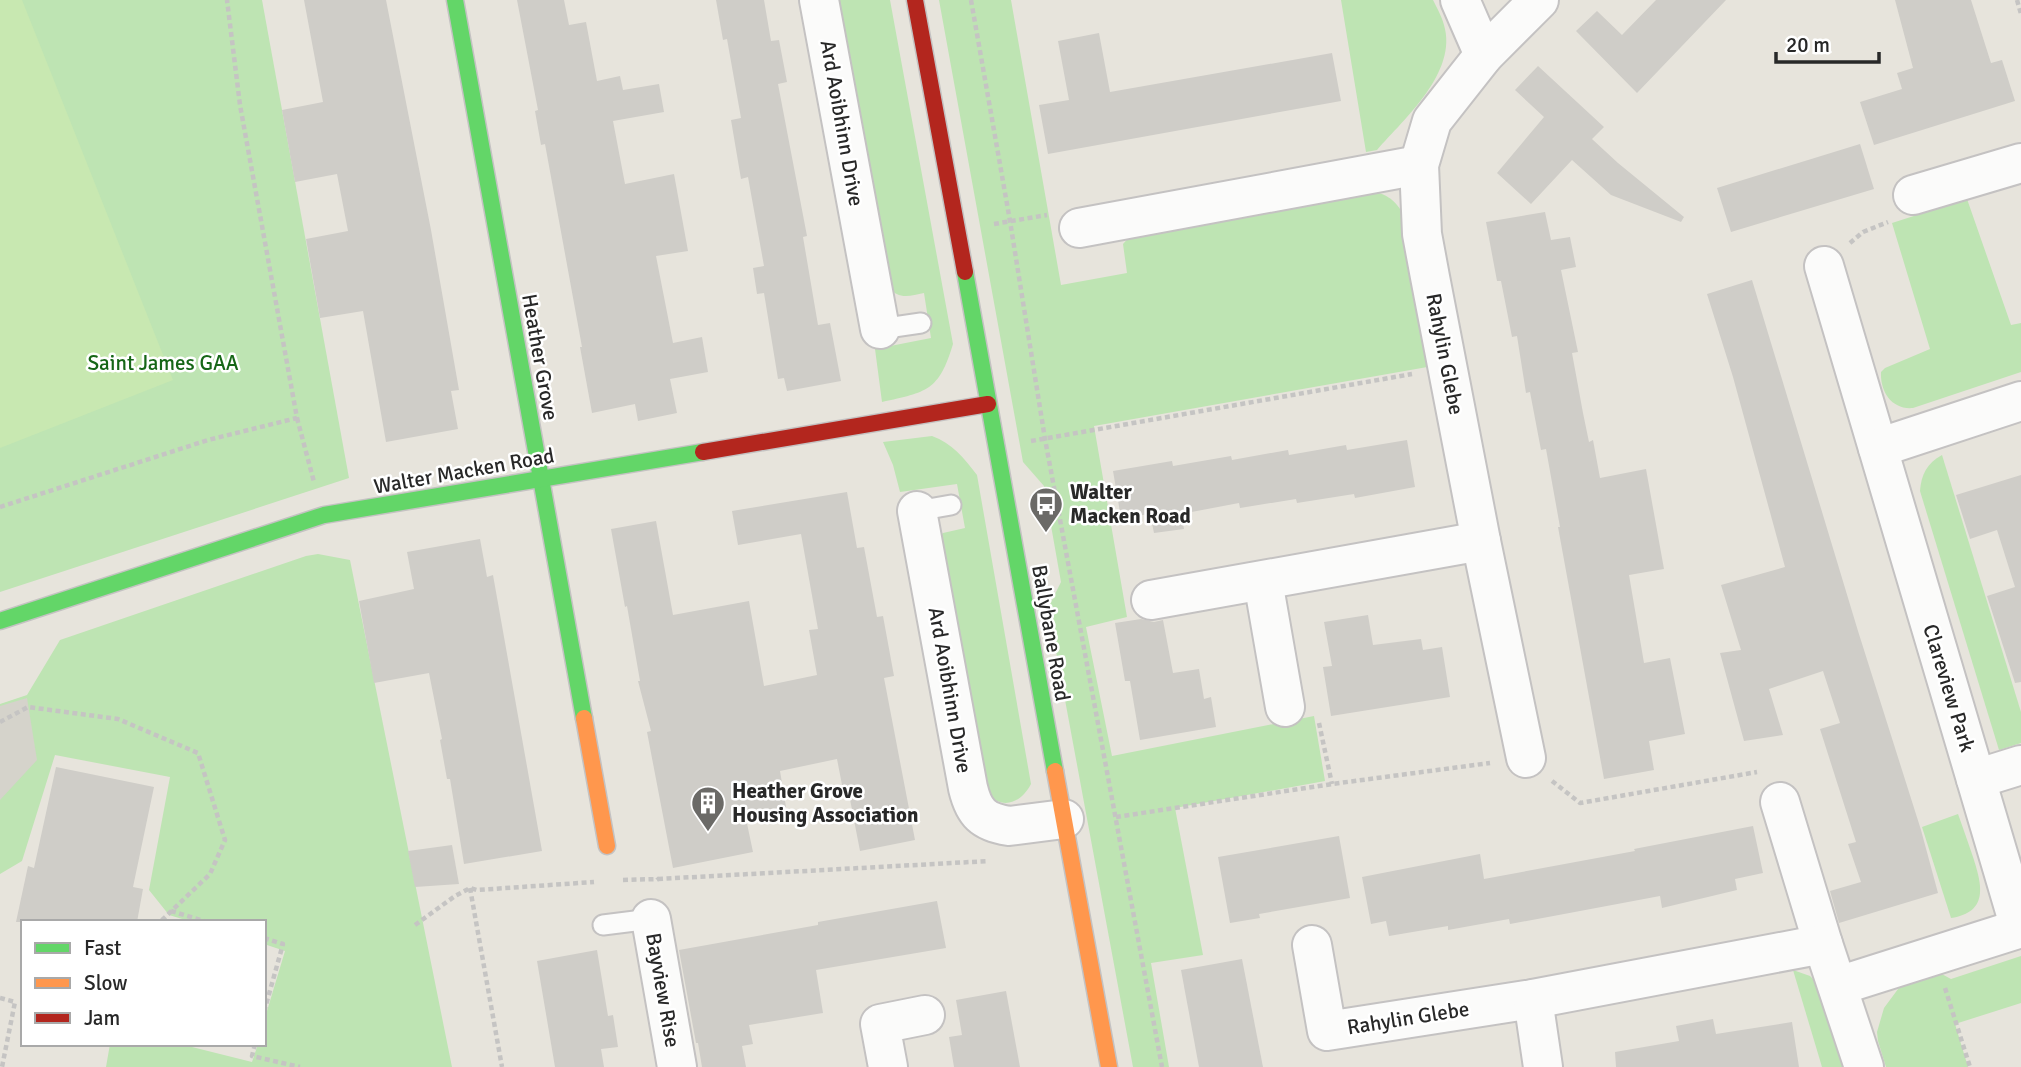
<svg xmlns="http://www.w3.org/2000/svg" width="2021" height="1067" viewBox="0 0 2021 1067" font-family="Signika,sans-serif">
  <rect width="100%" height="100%" fill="#e7e4dc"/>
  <!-- green -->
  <g fill="#bee4b3">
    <polygon points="0,0 262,0 349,478 0,592"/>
    <path d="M 838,0 L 890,0 L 953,344 C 939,391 927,392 882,402 L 875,349 L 931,338 L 924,293 C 910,296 898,300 889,287 Z"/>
    <path d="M 939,0 L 1011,0 L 1061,285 L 1127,273 L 1123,244 L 1133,233 L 1369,190 C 1387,195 1392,197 1403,213 L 1433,366 L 1094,426 L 1127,617 L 1086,627 L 1112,756 L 1314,716 L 1325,781 L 1175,808 L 1203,955 L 1151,963 L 1169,1067 L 1133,1067 L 1048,608 L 1061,582 L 1044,486 L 1023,462 Z"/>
    <path d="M 1341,0 L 1433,0 C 1437,8 1442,17 1444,25 C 1458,72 1405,118 1377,150 L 1366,152 Z"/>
    <path d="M 1967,199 L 2011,325 L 2021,323 L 2021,372 L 1913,408 C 1892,410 1880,392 1881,372 L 1885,368 L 1930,349 L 1892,223 Z"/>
    <path d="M 932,436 C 952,443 964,458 977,475 L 1031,784 C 1022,801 1006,810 989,796 L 938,537 L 943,533 L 965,528 L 957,484 L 900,492 L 893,465 L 883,442 Z"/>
    <path d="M 1942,455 L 2021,712 L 2021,743 L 1999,750 L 1920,491 C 1921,475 1927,463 1942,455 Z"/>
    <polygon points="318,554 350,560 452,1067 106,1067 110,1044 180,1044 252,1062 258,1044 264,1044 264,1021 285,951 264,944 264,922 192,922 169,915 149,890 170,777 55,755 22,861 0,874 0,704 27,695 60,640 306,556"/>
    <path d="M 1958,814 C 1963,828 1968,842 1973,857 C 1982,885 1989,912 1951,918 L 1922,827 Z"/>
    <polygon points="2021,956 2021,1003 1955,1024 1968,1067 1886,1067 1878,1041 1877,1032 1884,1008 1901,985 1938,972 1951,979"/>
    <polygon points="1793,970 1810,976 1820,986 1847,1067 1822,1067"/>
  </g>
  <!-- pitch -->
  <polygon fill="#c8e8b1" points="0,0 22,0 173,380 0,448"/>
  <!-- plaza -->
  <polygon fill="#d5d3cb" points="27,698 37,760 0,800 0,706"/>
  <!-- building -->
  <g fill="#cfcdc8">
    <polygon points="304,0 386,0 431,230 459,390 451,391 458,429 386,442 363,311 320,318 306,239 348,231 337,174 295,182 282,110 323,102"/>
    <polygon points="517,0 564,0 569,25 586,22 597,81 620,76 623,90 659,84 664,112 613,121 625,184 674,174 688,251 656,256 673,343 702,337 708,372 670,379 677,413 638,421 635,404 592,413 580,347 582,347 545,144 541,145 535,111 538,110"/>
    <polygon points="716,0 764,0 771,41 779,40 787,82 778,84 807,236 803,237 818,325 830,323 841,381 787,391 784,378 778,379 764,293 757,294 753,268 764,266 748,177 741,179 731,120 741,118 727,39 723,40"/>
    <polygon points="1656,0 1726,0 1637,93 1576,31 1597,11 1622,35"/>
    <polygon points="1895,0 1971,0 1991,63 2002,60 2015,101 1874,145 1860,102 1902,89 1897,73 1913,68"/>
    <polygon points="1099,33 1110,92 1332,53 1341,101 1048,154 1039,105 1069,100 1058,41"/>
    <polygon points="1538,66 1604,127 1592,139 1618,163 1684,217 1681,222 1611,195 1572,160 1531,204 1497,173 1544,117 1515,90"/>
    <polygon points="1860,144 1874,189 1731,232 1717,188"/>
    <polygon points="1545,212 1551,240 1570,237 1576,267 1561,270 1578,352 1572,353 1583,413 1589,442 1593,440 1600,478 1646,469 1664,569 1629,575 1644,663 1670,658 1685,734 1649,741 1654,770 1604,779 1558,527 1560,527 1546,449 1541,450 1530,392 1526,393 1517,336 1512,337 1501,281 1497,281 1486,222"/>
    <polygon points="1752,280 1858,631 1921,830 1938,893 1839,923 1830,891 1861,882 1848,844 1856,842 1820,729 1840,723 1823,671 1769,689 1783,735 1744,741 1720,653 1741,650 1721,585 1785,567 1733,377 1707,294"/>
    <polygon points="1407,440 1415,487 1355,498 1354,494 1297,503 1296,499 1240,508 1239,503 1181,514 1184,529 1154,533 1150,514 1121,518 1113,471 1172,461 1173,466 1231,456 1232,460 1288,450 1289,455 1346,445 1347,450"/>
    <polygon points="2021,475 2021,682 2015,683 1987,596 2015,587 1997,530 1970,539 1956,495"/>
    <polygon points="847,492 857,548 864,547 877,617 883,616 894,676 884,678 915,840 860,851 848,789 843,790 837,759 780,771 786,807 745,814 753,852 673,868 647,732 651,731 638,681 640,681 627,606 625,607 611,529 656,521 673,615 749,601 764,686 817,675 809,630 818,629 801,534 738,545 732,511"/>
    <polygon points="480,539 487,577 493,575 542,851 464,864 450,779 447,779 440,740 442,739 429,673 374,683 359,601 414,589 407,552"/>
    <polygon points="1368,615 1373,645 1421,639 1423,650 1442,647 1450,697 1331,716 1323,667 1332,666 1324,622"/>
    <polygon points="1141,619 1154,622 1163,620 1173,673 1199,669 1204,699 1211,697 1216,727 1140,740 1130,681 1125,681 1115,623"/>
    <polygon points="56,767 154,787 133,887 143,889 137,922 16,922 28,866 34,868"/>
    <polygon points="1753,826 1763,873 1735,879 1737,890 1662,908 1660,896 1510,924 1509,919 1448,930 1448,926 1389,936 1386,921 1371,924 1362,877 1480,854 1484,879 1635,851 1634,849"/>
    <polygon points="1339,836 1350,898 1259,914 1260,918 1230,923 1218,857"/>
    <polygon points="452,845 459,884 415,887 408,851"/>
    <polygon points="937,901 946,948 816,970 823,1013 749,1025 753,1044 742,1046 746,1067 702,1067 698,1043 696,1043 679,950 818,925 818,922"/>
    <polygon points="597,950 608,1016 613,1015 618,1047 601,1049 604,1067 555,1067 537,961"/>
    <polygon points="1242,959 1263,1067 1199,1067 1181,970"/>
    <polygon points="1006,991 1020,1067 954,1067 949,1037 962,1035 956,1000"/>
    <polygon points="1713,1019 1716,1034 1792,1022 1799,1067 1616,1067 1615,1052 1679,1041 1676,1026"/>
  </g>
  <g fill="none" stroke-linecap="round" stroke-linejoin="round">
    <!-- lane casing -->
    <g stroke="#c4c2c2" stroke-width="23">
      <g id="lane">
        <polyline points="880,329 921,323"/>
        <polyline points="917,511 951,505"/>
        <polyline points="603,925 651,919"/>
      </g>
    </g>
    <!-- street casing -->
    <g stroke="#c4c2c2" stroke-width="42">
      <g id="street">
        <polyline points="819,0 880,329"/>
        <polyline points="1460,0 1484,55"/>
        <polyline points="1913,195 2021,163"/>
        <polyline points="1079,228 1419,165"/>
        <polyline points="1824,266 2020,928"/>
        <polyline points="1878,448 2021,401"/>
        <path d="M 917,511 L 968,788 C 974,813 983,822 1009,826 L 1064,819"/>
        <polyline points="1263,581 1285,707"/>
        <polyline points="1151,600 1481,541"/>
        <polyline points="1526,758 1481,541 1430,277 1422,234 1419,165 1432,121 1484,55 1539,0"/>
        <polyline points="1976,779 2021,765"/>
        <polyline points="1780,802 1823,944 1864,1067"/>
        <polyline points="651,919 677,1067"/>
        <polyline points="1312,945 1327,1031 1533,999 1823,944"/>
        <polyline points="1838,986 2021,928"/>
        <polyline points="1533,999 1543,1067"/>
        <polyline points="888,1067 880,1024 925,1015"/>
      </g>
    </g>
    <!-- fast casing -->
    <g stroke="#c4c2c2" stroke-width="19">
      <g id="fast">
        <polyline points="455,0 584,718"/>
        <polyline points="965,272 1055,771"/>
        <polyline points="0,621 324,515 703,452"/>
      </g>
    </g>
    <!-- slow casing -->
    <g stroke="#c4c2c2" stroke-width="19">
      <g id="slow">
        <polyline points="584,718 607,846"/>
        <polyline points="1055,771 1109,1067"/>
      </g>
    </g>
    <!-- jam casing -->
    <g stroke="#c4c2c2" stroke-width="19">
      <g id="jam">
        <polyline points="915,0 965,272"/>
        <polyline points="703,452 988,404"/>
      </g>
    </g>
    <!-- path -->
    <g stroke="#c5c4c3" stroke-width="4.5" stroke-dasharray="5 3.5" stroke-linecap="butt">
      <polyline points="971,0 1010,221 1045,439 1162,1067"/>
      <polyline points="2017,0 2021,14"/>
      <polyline points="994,224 1047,215"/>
      <polyline points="1850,243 1863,232 1888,222"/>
      <polyline points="297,418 314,482"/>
      <polyline points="1031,441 1412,374"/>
      <polyline points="0,507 208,440 297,418 240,105 227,0"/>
      <polyline points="0,722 28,707 118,719 198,753 225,840 210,874 160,922"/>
      <polyline points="1319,723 1332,784"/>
      <polyline points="1552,781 1580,803 1757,772"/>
      <polyline points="1116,817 1332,784 1490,763"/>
      <polyline points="658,879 989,861"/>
      <polyline points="623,880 658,879 657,880"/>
      <polyline points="470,888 502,1067"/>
      <polyline points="171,911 207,922"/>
      <polyline points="415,925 455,896 470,888 477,890 594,882"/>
      <polyline points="264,938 283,944 264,1012"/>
      <polyline points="1945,988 1970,1067"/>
      <polyline points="0,998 15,1002 2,1067"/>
      <polyline points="255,1044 252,1056 300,1067"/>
    </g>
    <!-- lane -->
    <use href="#lane" stroke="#fbfbfa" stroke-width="19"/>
    <!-- street -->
    <use href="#street" stroke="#fbfbfa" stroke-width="38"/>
    <!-- fast -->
    <use href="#fast" stroke="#63d668" stroke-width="16"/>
    <!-- slow -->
    <use href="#slow" stroke="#ff974d" stroke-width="16"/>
    <!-- jam -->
    <use href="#jam" stroke="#b3261e" stroke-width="16"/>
  </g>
  <!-- icons -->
  <defs>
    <g id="bus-pin" transform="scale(1.75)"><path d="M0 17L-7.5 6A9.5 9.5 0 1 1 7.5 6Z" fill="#6b6a67" stroke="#fff"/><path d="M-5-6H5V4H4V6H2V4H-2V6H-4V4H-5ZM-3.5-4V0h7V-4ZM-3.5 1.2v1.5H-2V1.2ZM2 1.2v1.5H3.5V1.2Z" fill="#fff"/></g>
    <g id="building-pin" transform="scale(1.75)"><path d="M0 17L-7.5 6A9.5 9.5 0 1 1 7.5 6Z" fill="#6b6a67" stroke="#fff"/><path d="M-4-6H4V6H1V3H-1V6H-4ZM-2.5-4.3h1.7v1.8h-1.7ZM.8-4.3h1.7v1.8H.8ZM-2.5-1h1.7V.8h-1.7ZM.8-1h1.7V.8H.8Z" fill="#fff"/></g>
  </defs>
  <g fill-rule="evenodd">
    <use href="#bus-pin" x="1046" y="504"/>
    <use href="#building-pin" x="708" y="803"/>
  </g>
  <g text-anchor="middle" stroke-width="5" stroke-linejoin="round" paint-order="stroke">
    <!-- street labels -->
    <g font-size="21" fill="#282828" stroke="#fff">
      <text transform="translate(842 123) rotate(80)" y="7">Ard Aoibhinn Drive</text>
      <text transform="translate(1445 354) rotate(79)" y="7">Rahylin Glebe</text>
      <text transform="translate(540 357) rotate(80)" y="7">Heather Grove</text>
      <text transform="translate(464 471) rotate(-10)" y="7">Walter Macken Road</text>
      <text transform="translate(1051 633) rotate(80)" y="7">Ballybane Road</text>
      <text transform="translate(1949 688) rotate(73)" y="7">Clareview Park</text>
      <text transform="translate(950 690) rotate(80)" y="7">Ard Aoibhinn Drive</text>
      <text transform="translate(663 990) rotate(80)" y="7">Bayview Rise</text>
      <text transform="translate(1408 1018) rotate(-9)" y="7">Rahylin Glebe</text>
    </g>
    <!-- park labels -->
    <g font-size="21" fill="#166617" stroke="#fff">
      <text x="163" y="370">Saint James GAA</text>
    </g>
    <!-- poi labels -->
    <g font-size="21" font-weight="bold" fill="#282828" stroke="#fff" text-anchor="start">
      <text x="1070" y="499">Walter<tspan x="1070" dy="24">Macken Road</tspan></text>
      <text x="732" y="798">Heather Grove<tspan x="732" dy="24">Housing Association</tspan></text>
    </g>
  </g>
  <!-- legend -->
  <rect x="21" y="920" width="245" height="126" fill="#ffffff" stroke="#a9a9a9" stroke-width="2"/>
  <rect x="35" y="943" width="35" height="10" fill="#63d668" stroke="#a9a9a9" stroke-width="2"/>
  <text x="84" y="955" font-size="21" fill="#282828">Fast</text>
  <rect x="35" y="978" width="35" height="10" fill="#ff974d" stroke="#a9a9a9" stroke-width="2"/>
  <text x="84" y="990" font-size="21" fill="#282828">Slow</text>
  <rect x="35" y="1013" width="35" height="10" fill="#b3261e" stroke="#a9a9a9" stroke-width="2"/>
  <text x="84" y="1025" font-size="21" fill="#282828">Jam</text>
  <!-- scale -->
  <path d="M1776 52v10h103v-10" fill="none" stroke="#282828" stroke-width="3.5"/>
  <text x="1786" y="52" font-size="21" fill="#282828" stroke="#ffffff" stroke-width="5" paint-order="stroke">20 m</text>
</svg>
